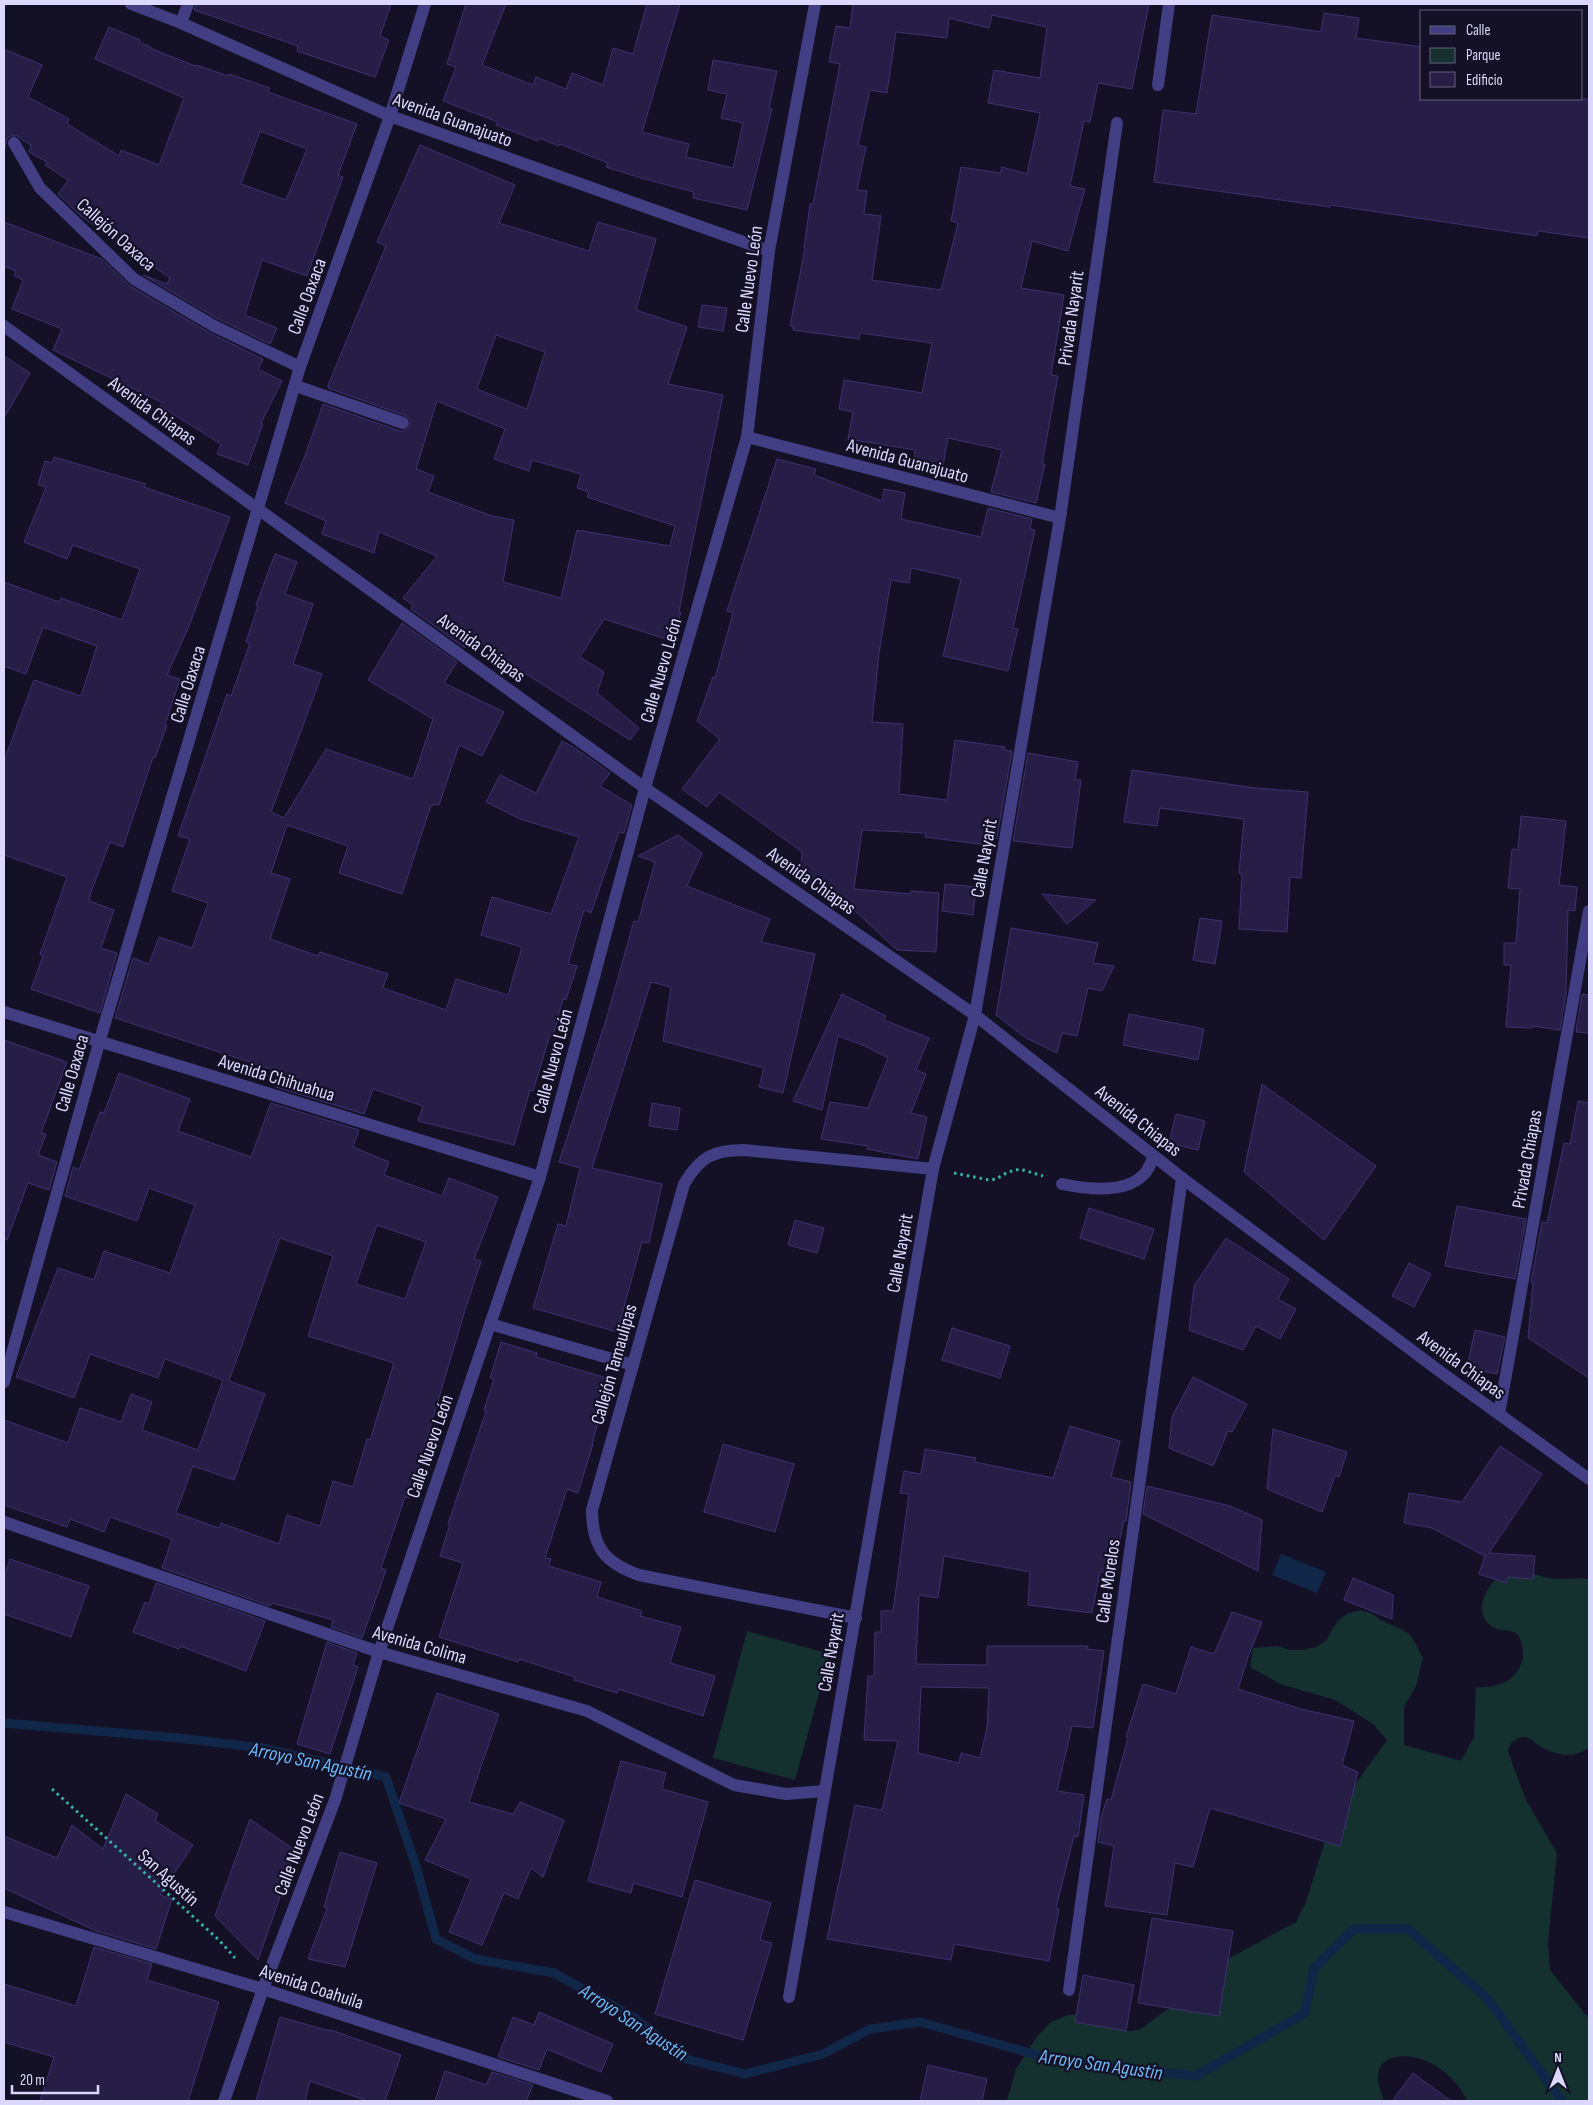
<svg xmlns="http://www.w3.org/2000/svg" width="1593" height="2105" viewBox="0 0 1593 2105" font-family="'Sofia Sans Condensed',sans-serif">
  <rect width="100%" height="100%" fill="#141126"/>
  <!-- green -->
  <g fill="#14302f">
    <path d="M 1531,1572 C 1551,1583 1567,1577 1589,1579 L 1589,1747 C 1574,1760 1554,1755 1538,1745 C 1533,1741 1531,1738 1525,1737 C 1515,1738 1509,1743 1508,1752 L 1526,1800 L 1557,1853 L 1548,1942 L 1550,1970 L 1589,2019 L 1589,2101 L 1468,2101 C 1463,2094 1459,2085 1452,2079 C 1437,2063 1413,2052 1392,2058 C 1384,2060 1379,2066 1378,2075 C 1377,2083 1382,2093 1384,2101 L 1007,2101 L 1016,2069 L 1038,2035 L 1051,2022 L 1068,2015 L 1087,2014 L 1121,2029 L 1131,2031 L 1141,2029 L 1188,1994 L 1226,1960 L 1296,1922 L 1306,1902 L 1333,1815 L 1387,1740 L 1373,1724 L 1335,1700 L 1280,1684 L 1250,1667 L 1253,1648 L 1278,1646 L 1290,1650 L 1303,1650 L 1316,1647 L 1327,1640 C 1333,1623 1348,1606 1368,1612 C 1374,1614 1379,1620 1385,1622 C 1392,1626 1404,1629 1409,1634 C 1415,1640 1419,1651 1423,1658 L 1416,1686 L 1404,1707 L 1404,1745 L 1461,1761 L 1474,1737 L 1476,1687 C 1507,1690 1533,1669 1519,1636 C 1511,1627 1501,1633 1491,1626 C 1472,1612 1487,1582 1504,1574 C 1511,1571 1523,1573 1531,1572 Z"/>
    <polygon points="747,1631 830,1654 795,1780 713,1758"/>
  </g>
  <!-- water -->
  <polygon fill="#11274a" points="1281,1554 1326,1572 1317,1593 1272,1575"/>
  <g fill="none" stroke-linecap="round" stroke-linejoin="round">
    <!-- stream -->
    <polyline stroke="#11274a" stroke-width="9" points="4,1723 179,1738 263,1748 386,1777 416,1866 436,1939 475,1959 554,1973 635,2018 686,2059 745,2074 823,2054 870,2029 920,2022 1058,2061 1196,2076 1305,2013 1314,1968 1354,1929 1408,1929 1487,1998 1562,2101"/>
  </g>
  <!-- building -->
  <g fill="#261e46" stroke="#3d3171" fill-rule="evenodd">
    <polygon points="196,4 391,4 380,36 389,40 375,77 297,51 298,46 194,10"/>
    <polygon points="466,4 506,4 482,65 533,85 536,77 566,89 572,73 603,85 613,48 633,54 647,4 680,4 642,132 689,144 686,157 733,168 743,123 721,118 727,94 708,90 713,60 777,71 769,108 772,109 747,210 693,198 694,192 641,178 606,167 608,163 560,144 559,146 539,138 538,141 496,125 498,122 443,101 456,67 447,64"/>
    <path d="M 853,4 L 1149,4 L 1132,89 L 1098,83 L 1090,122 L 1084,121 L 1070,186 L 1085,189 L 1068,251 L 1032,241 L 1021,288 L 1064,295 L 1051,375 L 1058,376 L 1042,464 L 1045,464 L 1036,503 L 991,492 L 1002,450 L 948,438 L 943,466 L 914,461 L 915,450 L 848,439 L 853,412 L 839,409 L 844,380 L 922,393 L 932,343 L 860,333 L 859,339 L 793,330 L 793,326 L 790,326 L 805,248 L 804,248 L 810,204 L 813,204 L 840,64 L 829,62 L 836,26 L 850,28 ZM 992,15 L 1047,27 L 1040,78 L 994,70 L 988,103 L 1040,113 L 1027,174 L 1002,167 L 1000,173 L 961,167 L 951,221 L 958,223 L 941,290 L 872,280 L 881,216 L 864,214 L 867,191 L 857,190 L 866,147 L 858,145 L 870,90 L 887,93 L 896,32 L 947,38 L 949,18 L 989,28 Z"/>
    <polygon points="1324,13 1359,18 1356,38 1422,47 1422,99 1589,99 1589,238 1538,231 1537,236 1331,205 1330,207 1154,182 1163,110 1196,114 1212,15 1321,32"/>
    <path d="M 109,27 L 140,40 L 139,42 L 151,47 L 150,48 L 195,66 L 196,65 L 228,76 L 229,74 L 270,88 L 268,92 L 357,124 L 338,175 L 343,177 L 307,276 L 262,260 L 245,315 L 277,328 L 270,344 L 218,319 L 143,275 L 167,284 L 170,278 L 82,217 L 58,194 L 68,180 L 45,165 L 47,162 L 29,152 L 31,145 L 22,140 L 18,136 L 10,136 L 7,139 L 4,153 L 4,49 L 42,65 L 28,97 L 69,119 L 67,124 L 119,156 L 121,150 L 159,165 L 184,98 L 95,59 ZM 260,131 L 307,149 L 286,200 L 241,184 Z"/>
    <path d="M 420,145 L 515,185 L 499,223 L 589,251 L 598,222 L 656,239 L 636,310 L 687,327 L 668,384 L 723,395 L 687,570 L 679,612 L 681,612 L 672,641 L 604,619 L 580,657 L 604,672 L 597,693 L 639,728 L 630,740 L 471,639 L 465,648 L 411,609 L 413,605 L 403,598 L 437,556 L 379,532 L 374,553 L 322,534 L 326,521 L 285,503 L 305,456 L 323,404 L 400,431 L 405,431 L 410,426 L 411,421 L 406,416 L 328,388 L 328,385 L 386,246 L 377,242 ZM 496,335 L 545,352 L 527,409 L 477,389 ZM 437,401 L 505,429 L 494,459 L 529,471 L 532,460 L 581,474 L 577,488 L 589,492 L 587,497 L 675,526 L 670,546 L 577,530 L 561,598 L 503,582 L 514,520 L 492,516 L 428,492 L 434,476 L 416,469 Z"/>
    <polygon points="4,222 102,259 130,286 210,333 263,359 258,369 282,381 261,423 263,424 248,465 217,454 221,444 160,406 163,403 53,350 62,329 12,309 23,280 14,276 16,271 4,266"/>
    <polygon points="702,305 727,308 723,331 698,327"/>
    <polygon points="4,356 30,373 4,418"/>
    <polygon points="54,457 146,484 144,487 230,517 189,626 167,675 180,679 165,725 167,725 155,758 153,757 123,847 110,842 91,892 89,901 114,910 101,948 117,953 100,1013 31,989 43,956 40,954 67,877 4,855 4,761 34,680 81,696 97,646 43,627 26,674 4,666 4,582 59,602 61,598 122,620 140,569 73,545 67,559 24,542 46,487 38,485 45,461 52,463"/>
    <polygon points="777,459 816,469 814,475 882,501 884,489 905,493 901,519 981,537 988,508 1032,519 1030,529 1035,530 1013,628 1018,629 1008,671 943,656 961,579 911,568 909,583 891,580 879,653 872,722 903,724 899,794 947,800 955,740 1005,747 1004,750 1012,751 997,838 988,837 987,845 925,837 926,833 862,830 854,889 911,894 911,891 939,893 936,952 897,950 852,908 851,913 800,876 802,852 719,792 707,807 682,789 720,739 697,721 713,677 715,678 733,613 727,611"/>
    <polygon points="275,554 297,562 285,594 313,604 293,664 322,674 271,812 284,818 326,749 413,779 433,719 368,680 402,623 457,662 444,683 504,712 482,756 459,745 439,805 431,805 402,894 339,873 348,846 287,825 271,873 290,879 270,939 318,956 320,952 388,974 383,988 446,1010 456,979 508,995 522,947 481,935 492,897 551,914 579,837 520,819 486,802 500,775 536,793 562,741 575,748 610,773 600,786 632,805 624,833 619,832 591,913 584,910 568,964 577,966 566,1000 563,999 553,1036 550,1035 533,1091 530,1090 514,1145 418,1121 423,1106 373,1089 364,1114 276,1087 280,1077 275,1076 277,1071 115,1018 133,958 149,964 159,937 192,948 208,903 172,891 190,839 178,836 227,694 231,696 250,643 246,642 258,606 256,605"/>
    <polygon points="1028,753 1078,762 1075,780 1081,780 1072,848 1013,841"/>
    <polygon points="1132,770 1255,788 1308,792 1301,878 1290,877 1287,932 1239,929 1242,874 1239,873 1244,819 1160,808 1157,826 1124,822"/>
    <polygon points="1521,816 1566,821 1559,885 1577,887 1575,911 1568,910 1566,993 1560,1030 1532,1026 1532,1028 1506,1027 1511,965 1504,965 1504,943 1516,943 1520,889 1508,888 1512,849 1518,850"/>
    <polygon points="678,835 702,853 687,886 770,919 761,942 815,954 783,1093 759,1087 764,1068 663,1041 671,987 651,982 592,1168 662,1184 649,1243 642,1242 617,1332 533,1308 558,1224 566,1226 580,1168 559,1162 606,1020 634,921 638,922 655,862 638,856"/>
    <polygon points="945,884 976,887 973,915 942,911"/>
    <polygon points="1042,894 1096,900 1067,924"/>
    <polygon points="1200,918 1222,921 1215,964 1193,960"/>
    <polygon points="1011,928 1098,943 1093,963 1114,966 1102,991 1088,988 1077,1036 1062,1033 1057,1053 1026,1038 996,1015"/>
    <polygon points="842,994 886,1016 884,1020 929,1038 916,1070 926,1074 911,1113 927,1117 918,1159 867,1149 868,1146 821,1139 830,1102 868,1108 888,1058 865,1046 838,1036 822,1110 793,1101"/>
    <polygon points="1582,994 1589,995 1589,1033 1576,1032"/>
    <polygon points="1129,1014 1204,1029 1198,1060 1123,1045"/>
    <polygon points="4,1040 67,1062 41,1133 46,1134 38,1155 57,1162 49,1190 28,1183 7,1240 4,1239"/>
    <path d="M 119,1073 L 190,1099 L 178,1131 L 251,1157 L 271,1103 L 359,1130 L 353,1147 L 389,1162 L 384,1175 L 442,1196 L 449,1178 L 498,1197 L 474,1259 L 481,1261 L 463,1317 L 409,1498 L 405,1497 L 381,1568 L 386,1570 L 362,1638 L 331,1627 L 333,1620 L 272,1603 L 270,1606 L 162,1568 L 172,1539 L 110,1517 L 104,1532 L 70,1519 L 67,1527 L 4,1505 L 4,1420 L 68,1443 L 80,1408 L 121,1422 L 131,1394 L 152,1402 L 142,1430 L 198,1450 L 223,1380 L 165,1359 L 158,1378 L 90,1354 L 74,1398 L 16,1377 L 58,1268 L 94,1280 L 104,1251 L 170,1273 L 195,1205 L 149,1188 L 137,1221 L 65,1196 L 73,1167 L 79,1170 L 100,1112 L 104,1113 ZM 377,1225 L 426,1242 L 405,1299 L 356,1284 ZM 280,1238 L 333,1256 L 308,1336 L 394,1363 L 370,1440 L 367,1439 L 353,1487 L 333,1481 L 320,1526 L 287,1515 L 279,1544 L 221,1523 L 219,1528 L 176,1513 L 193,1466 L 234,1480 L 265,1394 L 229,1381 Z"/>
    <polygon points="1262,1084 1376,1166 1324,1240 1244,1172"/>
    <polygon points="1578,1101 1589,1103 1589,1378 1528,1338 1533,1283 1531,1282 1542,1222 1547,1223 1564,1143 1570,1144"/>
    <polygon points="652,1103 680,1108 677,1130 649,1126"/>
    <polygon points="1176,1114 1205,1121 1198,1150 1169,1143"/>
    <polygon points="1457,1206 1526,1219 1515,1279 1445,1266"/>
    <polygon points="1089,1208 1154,1229 1144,1259 1080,1238"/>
    <polygon points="795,1220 824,1228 817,1253 788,1245"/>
    <polygon points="1226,1238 1289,1279 1278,1299 1296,1309 1280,1339 1256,1326 1243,1350 1189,1330 1194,1286"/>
    <polygon points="1409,1263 1431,1274 1414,1307 1392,1296"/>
    <polygon points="952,1328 1010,1346 1000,1378 942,1360"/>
    <polygon points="1475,1330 1505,1337 1497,1374 1467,1368"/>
    <polygon points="501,1342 537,1353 536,1357 610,1379 592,1444 593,1444 578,1493 567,1489 545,1558 551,1559 549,1566 601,1582 597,1597 642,1611 640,1616 681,1627 670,1663 715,1676 703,1716 618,1689 617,1693 574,1680 575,1677 519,1659 518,1662 439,1637 463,1563 440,1556 450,1524 448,1524 486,1411 484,1410 494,1379 490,1378"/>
    <polygon points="1193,1377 1247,1404 1232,1432 1228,1431 1213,1466 1169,1448 1172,1417"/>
    <path d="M 1070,1426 L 1120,1441 L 1111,1477 L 1131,1482 L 1126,1521 L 1124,1520 L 1113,1574 L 1100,1572 L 1092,1613 L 1028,1605 L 1030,1572 L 944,1556 L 938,1598 L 919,1595 L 916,1664 L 987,1665 L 987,1646 L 1088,1646 L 1087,1649 L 1104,1651 L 1093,1728 L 1072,1726 L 1057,1791 L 1084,1795 L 1078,1837 L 1074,1836 L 1056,1908 L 1059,1909 L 1049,1961 L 954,1944 L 951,1960 L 827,1939 L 855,1805 L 882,1810 L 898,1741 L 864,1740 L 868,1676 L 874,1676 L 875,1632 L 881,1632 L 881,1611 L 893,1611 L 909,1494 L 900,1493 L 904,1471 L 921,1474 L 925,1449 L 976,1458 L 975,1462 L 1053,1478 ZM 921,1687 L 989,1688 L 987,1728 L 980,1758 L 961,1753 L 959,1763 L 918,1753 Z"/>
    <polygon points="1273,1429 1347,1452 1339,1477 1335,1476 1322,1512 1267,1489"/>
    <polygon points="723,1444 794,1464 775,1532 704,1512"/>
    <polygon points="1500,1446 1542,1474 1489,1553 1535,1556 1533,1579 1508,1577 1506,1583 1479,1574 1485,1556 1432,1528 1404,1523 1409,1493 1462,1502"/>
    <polygon points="1147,1486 1230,1506 1262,1520 1258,1571 1143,1514"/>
    <polygon points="10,1559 89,1586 71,1637 4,1614 4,1577"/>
    <polygon points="1353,1578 1393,1595 1392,1619 1344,1600"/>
    <polygon points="156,1583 265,1621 246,1671 180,1646 179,1649 133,1632 145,1602 149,1604"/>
    <polygon points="1232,1612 1262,1622 1248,1657 1238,1689 1301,1709 1354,1721 1342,1765 1358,1772 1340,1846 1210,1808 1193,1867 1175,1863 1167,1915 1105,1906 1114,1846 1098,1842 1101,1817 1107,1799 1111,1800 1128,1738 1126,1737 1143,1684 1176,1694 1191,1647 1214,1654"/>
    <polygon points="327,1642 357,1653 353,1665 358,1667 330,1754 297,1744"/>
    <polygon points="437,1693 499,1714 469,1802 513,1814 520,1802 564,1820 543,1877 531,1868 518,1899 504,1893 482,1945 449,1932 471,1879 425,1860 446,1819 399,1803"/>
    <polygon points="621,1761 666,1773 662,1789 708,1802 682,1897 633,1883 631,1893 588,1881"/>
    <polygon points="126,1794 158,1814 155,1821 193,1845 160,1895 172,1899 156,1949 96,1931 4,1888 4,1836 57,1858 72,1825 103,1849"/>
    <polygon points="250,1819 296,1851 258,1960 215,1916"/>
    <polygon points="340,1852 377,1863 345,1967 308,1959 327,1908 324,1907"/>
    <polygon points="695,1880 771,1903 760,1940 772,1943 743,2040 655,2014"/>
    <polygon points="1152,1918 1233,1931 1219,2016 1138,2003"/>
    <polygon points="94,1947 152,1964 147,1980 219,2002 188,2101 40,2101 54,2057 4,2042 4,1984 76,2006"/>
    <polygon points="1083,1975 1134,1985 1126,2031 1075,2022"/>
    <polygon points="539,2012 613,2044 601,2072 547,2049 539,2070 498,2057 513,2017 534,2025"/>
    <polygon points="280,2017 330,2031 331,2030 401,2055 385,2101 368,2101 310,2081 305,2101 256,2101"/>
    <polygon points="928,2065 987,2079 982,2101 920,2101"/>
    <polygon points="445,2071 486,2085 492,2072 533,2085 526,2101 435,2101"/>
    <polygon points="1413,2073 1451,2101 1392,2101"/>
  </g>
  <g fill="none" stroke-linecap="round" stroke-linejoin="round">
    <!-- path -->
    <g stroke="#36b3ab" stroke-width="3" stroke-dasharray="2.5 4" stroke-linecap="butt">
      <polyline points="954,1173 989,1180 996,1179 1008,1172 1020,1169 1043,1176"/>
      <polyline points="52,1789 219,1940 235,1958"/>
    </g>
    <!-- minor -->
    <g stroke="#413e83" stroke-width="12">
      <polyline points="131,4 181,23 390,116 769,251"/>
      <polyline points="181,23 188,4"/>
      <polyline points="1158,85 1169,4"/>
      <polyline points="14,143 40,188 134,279 214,326 300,367"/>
      <polyline points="4,326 645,788 975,1015 1182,1178 1442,1373 1589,1479"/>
      <polyline points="296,386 403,423"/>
      <polyline points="747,437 1060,518"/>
      <polyline points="4,1012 540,1177"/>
      <path d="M 1062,1184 C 1086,1189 1123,1194 1142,1176 C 1148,1172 1151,1162 1154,1156"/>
      <polyline points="490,1324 633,1365"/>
      <polyline points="4,1382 99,1043 300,367 390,116 425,4"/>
      <polyline points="1499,1414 1589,911"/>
      <polyline points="4,1522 379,1652 587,1711 734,1785 786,1794 824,1791"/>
      <path d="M 856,1618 L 639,1575 C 605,1563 592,1547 592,1510 L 684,1184 C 700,1157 713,1150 744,1150 L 933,1169"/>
      <polyline points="4,1912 263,1989 607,2101"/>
      <polyline points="1069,1990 1182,1178"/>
      <polyline points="789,1997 933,1169 975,1015 1060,518 1117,123"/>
      <polyline points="224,2101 263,1989 335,1800 379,1652 540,1177 645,788 747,437 769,251 815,4"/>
    </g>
  </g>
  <g text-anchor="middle" stroke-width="4.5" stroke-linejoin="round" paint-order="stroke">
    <!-- street labels -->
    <g font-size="19" fill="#dcd8fd" stroke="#141126">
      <text transform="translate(453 119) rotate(20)" y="7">Avenida Guanajuato</text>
      <text transform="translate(117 234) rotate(42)" y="7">Callejón Oaxaca</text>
      <text transform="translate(748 279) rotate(-82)" y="7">Calle Nuevo León</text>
      <text transform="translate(306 296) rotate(-70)" y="7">Calle Oaxaca</text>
      <text transform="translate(1070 318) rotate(-82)" y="7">Privada Nayarit</text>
      <text transform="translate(153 410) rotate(36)" y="7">Avenida Chiapas</text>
      <text transform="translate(908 460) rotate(15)" y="7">Avenida Guanajuato</text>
      <text transform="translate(482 647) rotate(36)" y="7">Avenida Chiapas</text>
      <text transform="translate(660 670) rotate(-74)" y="7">Calle Nuevo León</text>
      <text transform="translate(187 684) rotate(-73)" y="7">Calle Oaxaca</text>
      <text transform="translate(983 858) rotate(-80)" y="7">Calle Nayarit</text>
      <text transform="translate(812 880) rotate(35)" y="7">Avenida Chiapas</text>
      <text transform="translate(552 1061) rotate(-75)" y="7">Calle Nuevo León</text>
      <text transform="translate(71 1073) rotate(-74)" y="7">Calle Oaxaca</text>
      <text transform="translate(277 1077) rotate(17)" y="7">Avenida Chihuahua</text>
      <text transform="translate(1139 1120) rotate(38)" y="7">Avenida Chiapas</text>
      <text transform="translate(1526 1159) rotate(-80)" y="7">Privada Chiapas</text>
      <text transform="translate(899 1253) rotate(-80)" y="7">Calle Nayarit</text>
      <text transform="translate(613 1364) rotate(-74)" y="7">Callejón Tamaulipas</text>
      <text transform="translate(1462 1364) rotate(36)" y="7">Avenida Chiapas</text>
      <text transform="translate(429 1446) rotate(-71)" y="7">Calle Nuevo León</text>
      <text transform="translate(1107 1581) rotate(-82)" y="7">Calle Morelos</text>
      <text transform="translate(420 1644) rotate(16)" y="7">Avenida Colima</text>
      <text transform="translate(830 1652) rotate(-80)" y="7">Calle Nayarit</text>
      <text transform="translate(298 1844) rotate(-69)" y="7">Calle Nuevo León</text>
      <text transform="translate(169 1877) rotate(42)" y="7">San Agustín</text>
      <text transform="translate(312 1986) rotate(18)" y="7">Avenida Coahuila</text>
    </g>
    <!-- water labels -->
    <g font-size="20" font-style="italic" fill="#6cb7f7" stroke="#141126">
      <text transform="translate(311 1761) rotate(12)" y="7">Arroyo San Agustín</text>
      <text transform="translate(634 2022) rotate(33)" y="7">Arroyo San Agustín</text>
      <text transform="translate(1101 2064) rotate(8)" y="7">Arroyo San Agustín</text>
    </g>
  </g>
  <!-- border -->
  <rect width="1593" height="2105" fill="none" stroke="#dcd8fd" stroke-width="10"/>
  <!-- legend -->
  <rect x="1420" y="10" width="162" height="90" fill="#141126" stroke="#64617c"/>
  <rect x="1430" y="26" width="25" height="8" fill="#413e83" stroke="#64617c"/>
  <text x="1466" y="35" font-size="15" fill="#dcd8fd">Calle</text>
  <rect x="1430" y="48" width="25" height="15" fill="#14302f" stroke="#64617c"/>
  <text x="1466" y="60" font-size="15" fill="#dcd8fd">Parque</text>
  <rect x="1430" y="72" width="25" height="15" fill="#261e46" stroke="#64617c"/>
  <text x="1466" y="85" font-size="15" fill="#dcd8fd">Edificio</text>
  <!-- north arrow -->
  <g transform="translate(1558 2070)" stroke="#141126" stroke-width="4" paint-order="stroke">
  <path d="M0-4L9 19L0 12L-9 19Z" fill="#dcd8fd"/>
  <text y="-8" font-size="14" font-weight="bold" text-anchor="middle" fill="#dcd8fd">N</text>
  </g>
  <!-- scale -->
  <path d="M12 2085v8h86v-8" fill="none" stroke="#dcd8fd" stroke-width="2.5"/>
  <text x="20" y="2085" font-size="15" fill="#dcd8fd" stroke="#141126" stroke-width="4" paint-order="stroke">20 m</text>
</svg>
